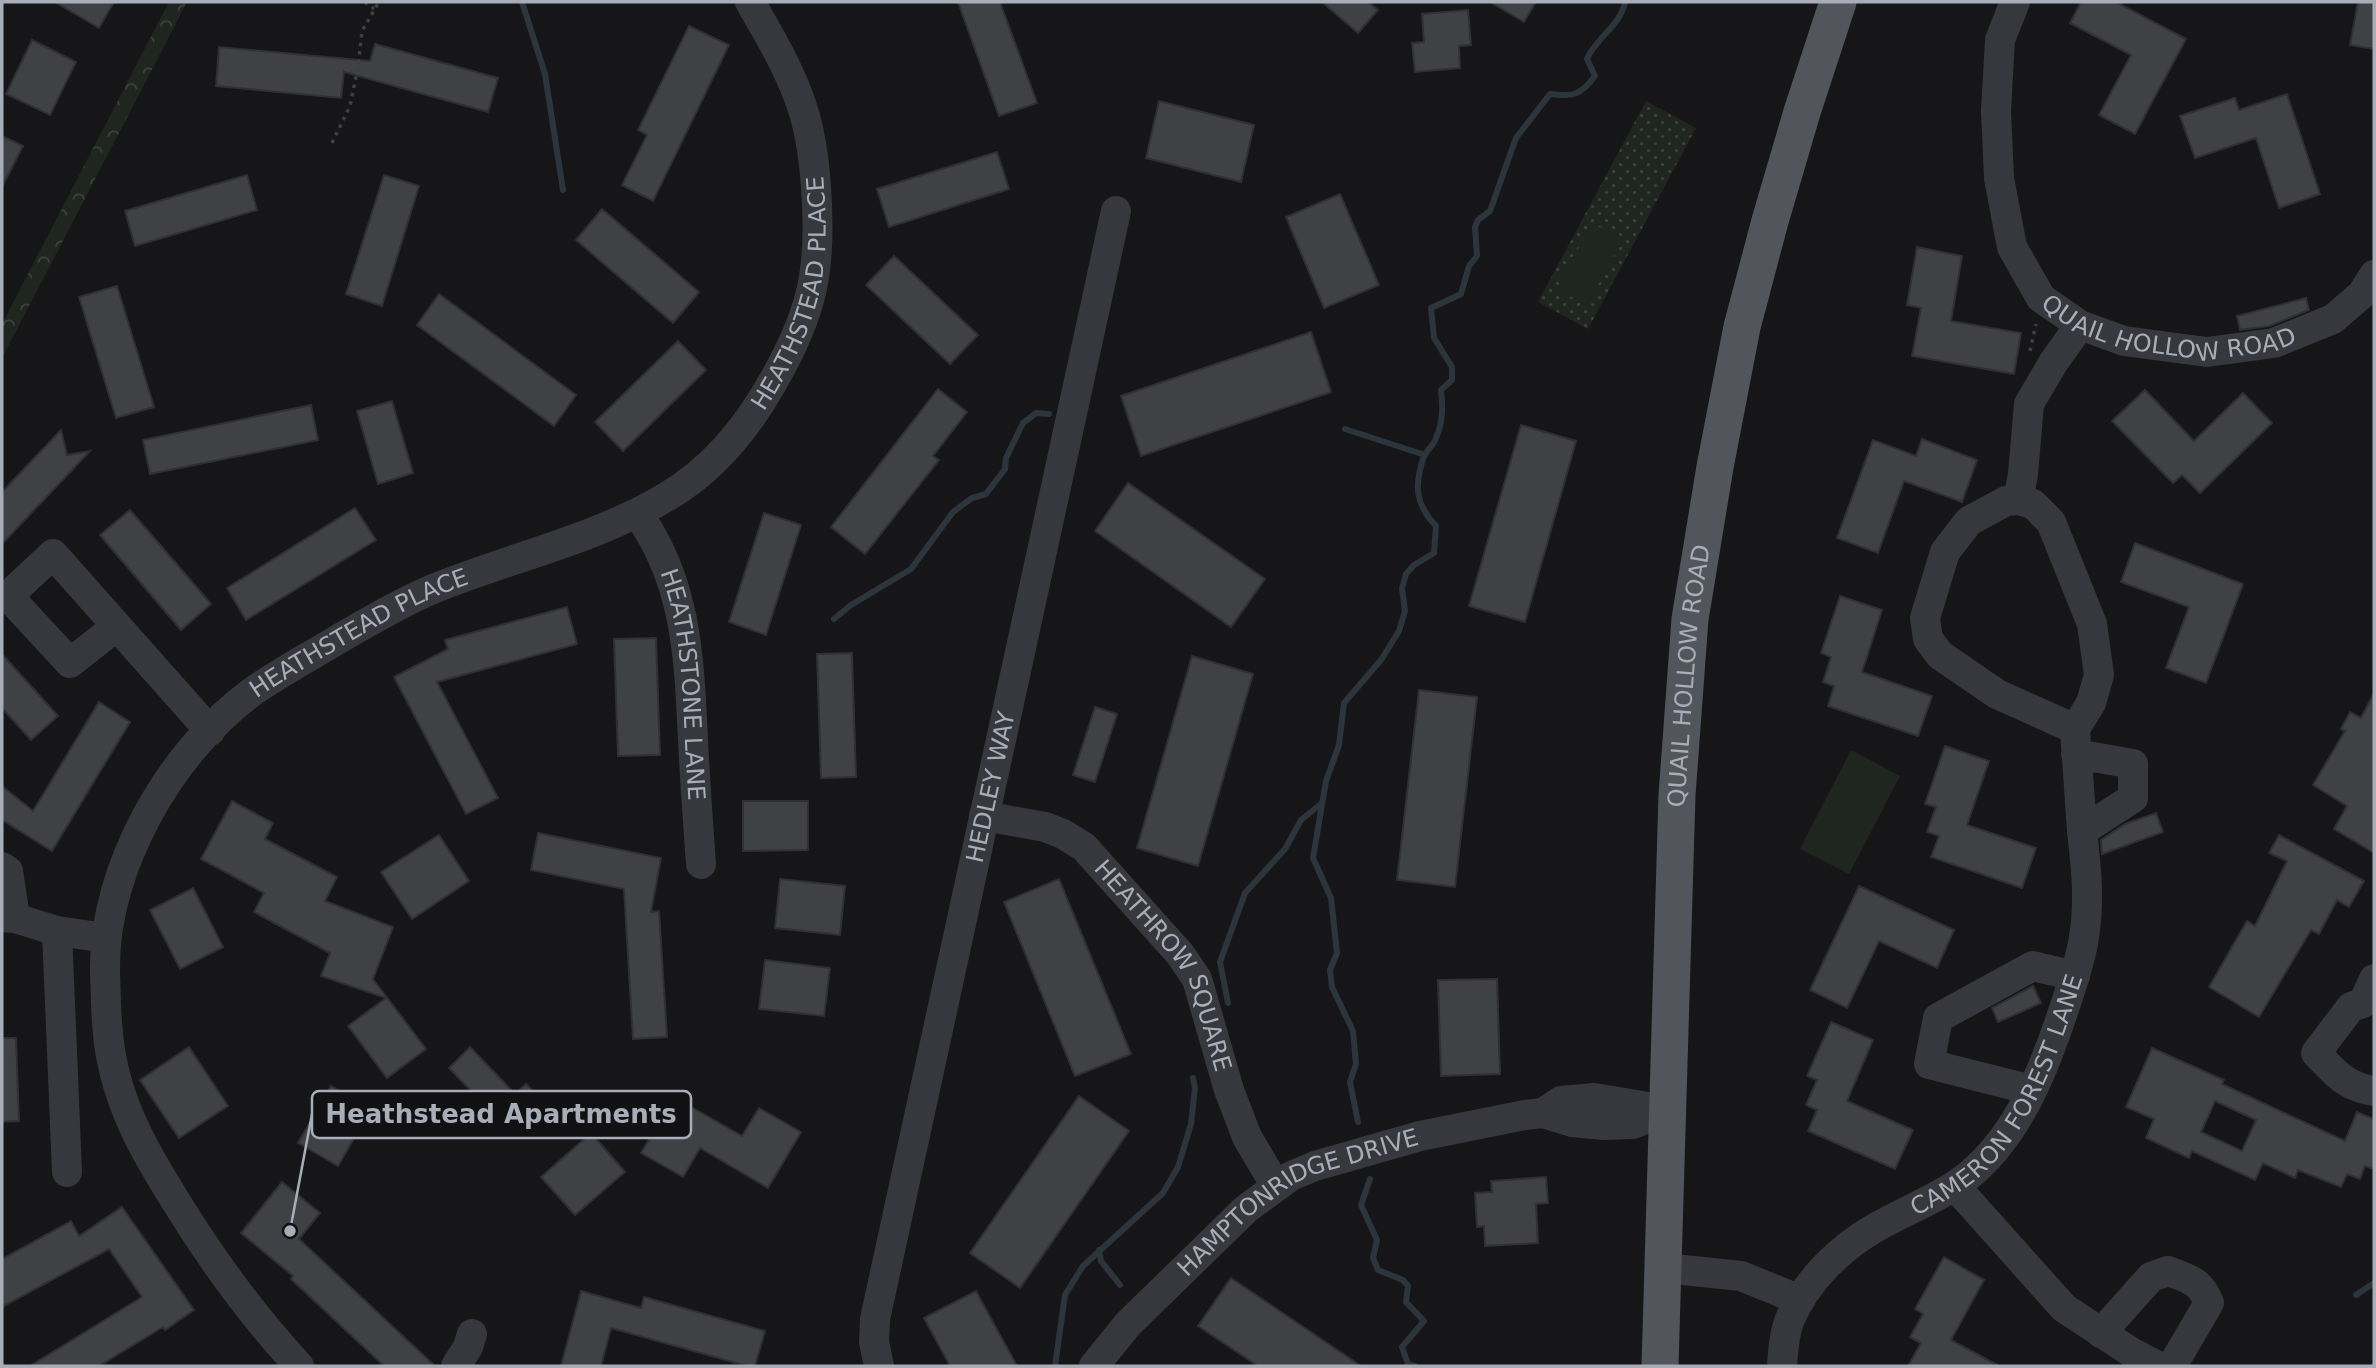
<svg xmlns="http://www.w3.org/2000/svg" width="2376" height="1368" viewBox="0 0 2376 1368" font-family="'DejaVu Sans',sans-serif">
  <defs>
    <pattern id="green-dots" width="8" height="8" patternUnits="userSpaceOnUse" patternTransform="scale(1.75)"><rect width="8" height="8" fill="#1e261f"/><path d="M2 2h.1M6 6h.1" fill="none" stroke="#3c433d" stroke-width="1.8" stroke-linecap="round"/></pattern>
    <pattern id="forest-crowns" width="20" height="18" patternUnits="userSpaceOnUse" patternTransform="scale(1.75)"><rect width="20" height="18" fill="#1e261f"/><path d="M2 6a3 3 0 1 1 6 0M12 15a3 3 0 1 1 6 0" fill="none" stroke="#3c433d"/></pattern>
  </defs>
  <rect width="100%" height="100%" fill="#161618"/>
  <!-- green -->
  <polygon fill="url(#green-dots)" points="1646,101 1696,128 1588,329 1538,302"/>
  <!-- forest -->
  <polygon fill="url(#forest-crowns)" points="169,2 187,2 2,358 2,324"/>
  <!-- pitch -->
  <g fill="#1e261f">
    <polygon points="1592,223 1623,240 1587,305 1556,289"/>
    <polygon points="1851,750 1900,776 1849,874 1800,849"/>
  </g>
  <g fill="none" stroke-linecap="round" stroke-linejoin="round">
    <!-- stream -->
    <g stroke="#2c353c" stroke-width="6">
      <polyline points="522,2 545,74 563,190"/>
      <polyline points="1345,429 1425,455"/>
      <polyline points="834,619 851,605 911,569 953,512 972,498 986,494 1005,469 1006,458 1023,423 1036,413 1049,414"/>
      <polyline points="1228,1003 1220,962 1245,893 1285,849 1301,820 1322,803"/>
      <path d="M 1358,1122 L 1350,1082 L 1356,1064 L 1353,1031 L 1332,987 L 1330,970 L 1337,953 L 1331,898 L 1313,858 L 1326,781 L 1339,745 L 1344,703 L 1381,660 L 1399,631 L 1405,611 L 1402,588 L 1406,574 L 1414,565 L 1434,553 L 1436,526 C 1415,504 1414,485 1424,456 C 1427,450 1434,445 1436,438 C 1443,422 1443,407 1441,390 L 1452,380 L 1452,367 L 1434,338 L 1431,308 L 1461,294 L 1469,266 L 1477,256 L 1475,227 L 1478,220 L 1490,211 L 1516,138 L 1550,94 C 1573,97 1581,95 1595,76 L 1587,59 C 1596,38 1621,25 1625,2"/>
      <polyline points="1370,1179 1361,1205 1377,1240 1373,1258 1378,1270 1403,1280 1408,1286 1406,1302 1424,1321 1402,1347 1408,1364 1415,1366"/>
      <polyline points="1099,1250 1101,1261 1120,1285"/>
      <polyline points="2356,1295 2374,1283"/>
      <polyline points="1055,1366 1065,1295 1083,1266 1163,1193 1178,1167 1191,1124 1195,1088 1193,1078"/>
    </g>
  </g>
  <!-- building -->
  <g fill="#404145" stroke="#303034" stroke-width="2" fill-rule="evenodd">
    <polygon points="55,2 114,2 99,28"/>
    <polygon points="958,2 1000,2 1037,103 999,116"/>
    <polygon points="1322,2 1368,2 1378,10 1358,33"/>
    <polygon points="1490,2 1536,2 1524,22"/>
    <polygon points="2081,2 2116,2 2186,39 2135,134 2099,115 2131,55 2070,23"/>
    <polygon points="2358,2 2374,2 2374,49 2350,45"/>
    <polygon points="1468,10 1471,45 1459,46 1460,68 1415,72 1412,43 1424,42 1422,14"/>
    <polygon points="689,26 729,45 653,201 622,185 647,135 638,130"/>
    <polygon points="32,40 76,62 50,115 6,94"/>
    <polygon points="375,44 498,78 488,112 344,72 341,98 216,86 219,47 370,61"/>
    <polygon points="2287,94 2320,194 2279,208 2256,138 2195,158 2180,116 2235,98 2239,110"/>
    <polygon points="1159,101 1254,125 1241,182 1146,158"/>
    <polygon points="2,136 23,146 2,187"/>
    <polygon points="997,152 1009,189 889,227 877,189"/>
    <polygon points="247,175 257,210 135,246 125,211"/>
    <polygon points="384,175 419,186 382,306 346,294"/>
    <polygon points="1340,194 1379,285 1324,308 1286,217"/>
    <polygon points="602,209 699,292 673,323 576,240"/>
    <polygon points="1917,247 1962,256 1951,321 2021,333 2014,374 1912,356 1921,308 1907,305"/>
    <polygon points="894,256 978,335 950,364 866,285"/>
    <polygon points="117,286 154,407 116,418 79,297"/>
    <polygon points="439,294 576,395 554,426 417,325"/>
    <polygon points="2306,298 2309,310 2269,326 2240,330 2237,316"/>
    <polygon points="1311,332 1331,392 1141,456 1121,396"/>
    <polygon points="678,341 706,370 623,451 595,422"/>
    <polygon points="938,389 967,412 933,456 939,460 865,554 831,527"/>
    <polygon points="2145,390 2194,441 2243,393 2272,423 2200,493 2182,475 2173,483 2112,421"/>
    <polygon points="392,401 413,473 378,484 357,411"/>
    <polygon points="311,405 318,440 150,474 143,440"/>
    <polygon points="1521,425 1576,441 1525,622 1469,606"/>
    <polygon points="61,430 67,455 90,451 2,544 2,492"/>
    <polygon points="1922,439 1977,460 1962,502 1904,481 1878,553 1837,538 1873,440 1916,456"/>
    <polygon points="1128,483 1265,579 1231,627 1095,531"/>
    <polygon points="355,508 376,540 246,620 227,588"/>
    <polygon points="130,510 211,604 181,630 100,535"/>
    <polygon points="764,513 801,525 766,635 729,622"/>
    <polygon points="2135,543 2243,584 2206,683 2166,668 2189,607 2121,582"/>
    <polygon points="1840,596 1882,610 1862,672 1932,696 1918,736 1828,706 1834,686 1823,682 1831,657 1821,653"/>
    <polygon points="567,607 577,644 437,682 498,798 466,814 394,677 448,649 445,640"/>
    <polygon points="656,638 660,755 618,756 614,639"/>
    <polygon points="852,653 856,777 821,778 817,654"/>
    <polygon points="2,654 58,716 31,740 2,708"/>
    <polygon points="1192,656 1253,674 1198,866 1137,848"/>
    <polygon points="1419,690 1477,697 1455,887 1397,880"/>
    <polygon points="2374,693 2374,853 2334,829 2347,806 2313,785 2345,731 2341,729 2350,712 2361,718"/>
    <polygon points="99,702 130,722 52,851 2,820 2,786 33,811"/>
    <polygon points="1095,707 1117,714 1095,782 1073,775"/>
    <polygon points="1945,746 1989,761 1967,825 2036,848 2022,888 1931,857 1939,836 1927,832 1936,807 1925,804"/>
    <polygon points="232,801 273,823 265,839 337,877 325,901 393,927 373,979 426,1049 387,1078 348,1026 386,998 321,976 330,953 254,912 264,893 201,859"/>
    <polygon points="743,801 808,801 808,850 743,851"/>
    <polygon points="2156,813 2163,832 2102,854 2101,840 2125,824"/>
    <polygon points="538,833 661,858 651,912 659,911 667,1037 633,1039 624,889 531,870"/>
    <polygon points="439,835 469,881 412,919 381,872"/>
    <polygon points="2279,835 2364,881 2349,907 2337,900 2319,934 2311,930 2259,1017 2209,987 2247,921 2255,926 2287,861 2269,853"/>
    <polygon points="780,879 845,886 840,935 775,928"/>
    <polygon points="1059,879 1131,1054 1075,1076 1004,902"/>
    <polygon points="1859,886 1954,930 1937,968 1879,941 1847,1008 1810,990"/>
    <polygon points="193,888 223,947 180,969 150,910"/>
    <polygon points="765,960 830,968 824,1016 759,1009"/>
    <polygon points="1497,979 1500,1074 1441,1076 1438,980"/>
    <polygon points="2033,986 2041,1003 1998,1022 1992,1008"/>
    <polygon points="1831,1022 1873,1040 1847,1101 1913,1130 1895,1169 1808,1131 1817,1110 1806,1105 1817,1080 1807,1076"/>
    <polygon points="2,1038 16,1038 19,1121 2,1122"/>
    <polygon points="189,1047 228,1106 179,1138 140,1080"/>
    <polygon points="470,1047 515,1094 526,1084 544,1102 507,1138 467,1097 472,1092 449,1068"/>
    <path d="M 2152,1048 L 2224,1080 L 2222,1084 L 2345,1141 L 2357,1112 L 2374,1119 L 2374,1169 L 2365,1166 L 2360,1179 L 2347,1174 L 2341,1187 L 2298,1170 L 2295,1178 L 2263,1163 L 2255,1180 L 2192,1151 L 2189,1158 L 2146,1138 L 2154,1119 L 2126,1107 ZM 2215,1101 L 2256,1120 L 2242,1151 L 2201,1132 Z"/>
    <polygon points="331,1086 371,1109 338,1166 298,1143"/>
    <polygon points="1079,1096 1129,1131 1020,1288 970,1253"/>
    <polygon points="674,1097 742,1136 759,1108 801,1132 768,1188 700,1148 683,1177 641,1153"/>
    <polygon points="591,1133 625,1172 575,1215 541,1177"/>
    <polygon points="1546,1177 1548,1203 1536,1204 1538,1243 1485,1246 1484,1226 1477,1227 1475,1193 1492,1192 1491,1181"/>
    <polygon points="282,1182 320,1213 299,1239 435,1366 384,1366 291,1279 293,1276 241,1233"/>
    <polygon points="122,1207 194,1310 165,1330 163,1327 99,1366 30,1366 142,1297 109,1249 2,1307 2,1259 71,1221 79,1236"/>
    <polygon points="1944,1257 1984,1280 1951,1340 1999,1366 1908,1366 1921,1343 1910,1337 1923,1314 1915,1309"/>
    <polygon points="1231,1278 1361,1366 1258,1366 1198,1326"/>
    <polygon points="581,1291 641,1308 644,1297 765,1331 755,1366 747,1366 611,1328 601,1366 561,1366"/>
    <polygon points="976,1291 1017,1366 950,1366 924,1318"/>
  </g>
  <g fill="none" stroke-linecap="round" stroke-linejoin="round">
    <!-- path -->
    <g stroke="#3d3f44" stroke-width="3.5" stroke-dasharray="3.5 5" stroke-linecap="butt">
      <polyline points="365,2 374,9"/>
      <polyline points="332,143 350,106 358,67 362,31 379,2"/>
      <polyline points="2030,351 2036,324"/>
    </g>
    <!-- minor -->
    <g stroke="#37383d" stroke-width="30">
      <path id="s1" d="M 2015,2 L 2000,40 L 1996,111 L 1999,178 L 2012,247 L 2041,298 L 2080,325 L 2124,341 L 2207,352 L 2274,343 L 2333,319 L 2362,294 L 2374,275"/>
      <polyline points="2018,500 2023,474 2029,404 2053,363 2080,325"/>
      <path id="s2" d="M 638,514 C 687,583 689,658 693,740 C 695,782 698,823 701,864"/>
      <polyline points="117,626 70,663 8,596 53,554 210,731"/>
      <polyline points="2075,729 1997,694 1940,655 1928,639 1925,618 1945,552 1969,521 2006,501 2018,500 2033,504 2051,522 2092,624 2099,675 2091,703 2075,729 2082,831 2133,798 2133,764 2076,754"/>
      <path id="s3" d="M 984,816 L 1045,827 L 1063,834 L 1084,847 L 1180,954 L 1197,979 L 1229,1090 L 1247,1137 L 1276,1186"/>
      <polyline points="2,867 8,871 15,918"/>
      <polyline points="2,917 15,918 57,931 106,938"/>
      <polyline points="57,931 67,1172"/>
      <path d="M 2374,979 L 2363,1003 L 2351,1007 L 2316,1053 C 2336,1074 2345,1086 2374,1091"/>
      <polyline points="2032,1090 1929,1064 1938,1018 2033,966 2075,976"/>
      <polyline points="1543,1113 1561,1101 1594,1098 1666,1110"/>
      <polyline points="1955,1186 2064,1308 2131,1352 2158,1366"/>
      <polyline points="1664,1268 1741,1276 1800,1300"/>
      <path d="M 2101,1333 L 2151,1277 L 2168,1271 C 2189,1279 2201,1281 2209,1303 L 2172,1366"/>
      <path id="s4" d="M 299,1366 C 252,1315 211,1259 175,1200 C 149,1158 125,1118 114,1070 C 106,1038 106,1004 105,971 C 103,869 170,752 252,692 C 279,673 309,657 337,640 C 368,622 400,603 433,589 C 511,557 595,540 668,496 C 712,470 746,429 771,385 C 813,313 822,270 816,187 C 814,157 810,127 799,98 C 787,65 768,33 750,2"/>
      <polyline points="456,1366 468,1347 472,1334"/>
      <path id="s5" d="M 879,1366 L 874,1342 L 875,1319 L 1116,211"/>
      <path id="s6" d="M 1094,1366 L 1128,1324 L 1246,1209 L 1291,1176 L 1315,1166 L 1420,1136 L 1525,1115 L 1543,1113 L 1572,1122 L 1604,1125 L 1633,1124 L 1666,1110"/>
      <path id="s7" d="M 1782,1366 C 1783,1351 1784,1334 1790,1319 C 1806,1281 1840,1248 1875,1228 C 1906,1210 1940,1198 1968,1176 C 2020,1134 2046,1064 2066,1003 C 2073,981 2081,959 2084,937 C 2090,901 2086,866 2082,831"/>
    </g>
    <!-- major -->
    <path stroke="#53555c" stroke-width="37" id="s8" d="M 1660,1366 L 1677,795 L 1690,619 L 1715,467 L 1742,327 L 1770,221 L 1802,112 L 1838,2"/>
  </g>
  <g text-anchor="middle" stroke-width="5" stroke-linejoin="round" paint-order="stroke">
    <!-- street labels -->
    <g font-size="24" fill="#a8adb8" stroke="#111113">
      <text dy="8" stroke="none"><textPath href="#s4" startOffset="1488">HEATHSTEAD PLACE</textPath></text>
      <text dy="8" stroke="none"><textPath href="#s1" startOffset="444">QUAIL HOLLOW ROAD</textPath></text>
      <text dy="8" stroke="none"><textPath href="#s4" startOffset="900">HEATHSTEAD PLACE</textPath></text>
      <text dy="8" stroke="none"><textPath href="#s8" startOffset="691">QUAIL HOLLOW ROAD</textPath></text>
      <text dy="8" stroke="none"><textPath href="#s2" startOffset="180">HEATHSTONE LANE</textPath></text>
      <text dy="8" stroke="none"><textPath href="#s5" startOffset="592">HEDLEY WAY</textPath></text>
      <text dy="8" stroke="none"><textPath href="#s3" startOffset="252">HEATHROW SQUARE</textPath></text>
      <text dy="8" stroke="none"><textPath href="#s7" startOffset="364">CAMERON FOREST LANE</textPath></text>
      <text dy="8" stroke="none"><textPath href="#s6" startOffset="268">HAMPTONRIDGE DRIVE</textPath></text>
    </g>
  </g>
  <!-- callouts -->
  <path fill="none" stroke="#a8adb8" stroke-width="2.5" d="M290 1231L312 1114"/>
  <circle fill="#a8adb8" stroke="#111113" stroke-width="2.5" cx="290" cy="1231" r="7"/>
  <rect fill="#111113" stroke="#a8adb8" stroke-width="2.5" x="312" y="1091" width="379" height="47" rx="7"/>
  <g font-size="26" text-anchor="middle" font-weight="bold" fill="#a8adb8">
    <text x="501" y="1123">Heathstead Apartments</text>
  </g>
  <!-- border -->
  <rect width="2376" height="1368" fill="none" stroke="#a8adb8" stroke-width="7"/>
</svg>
